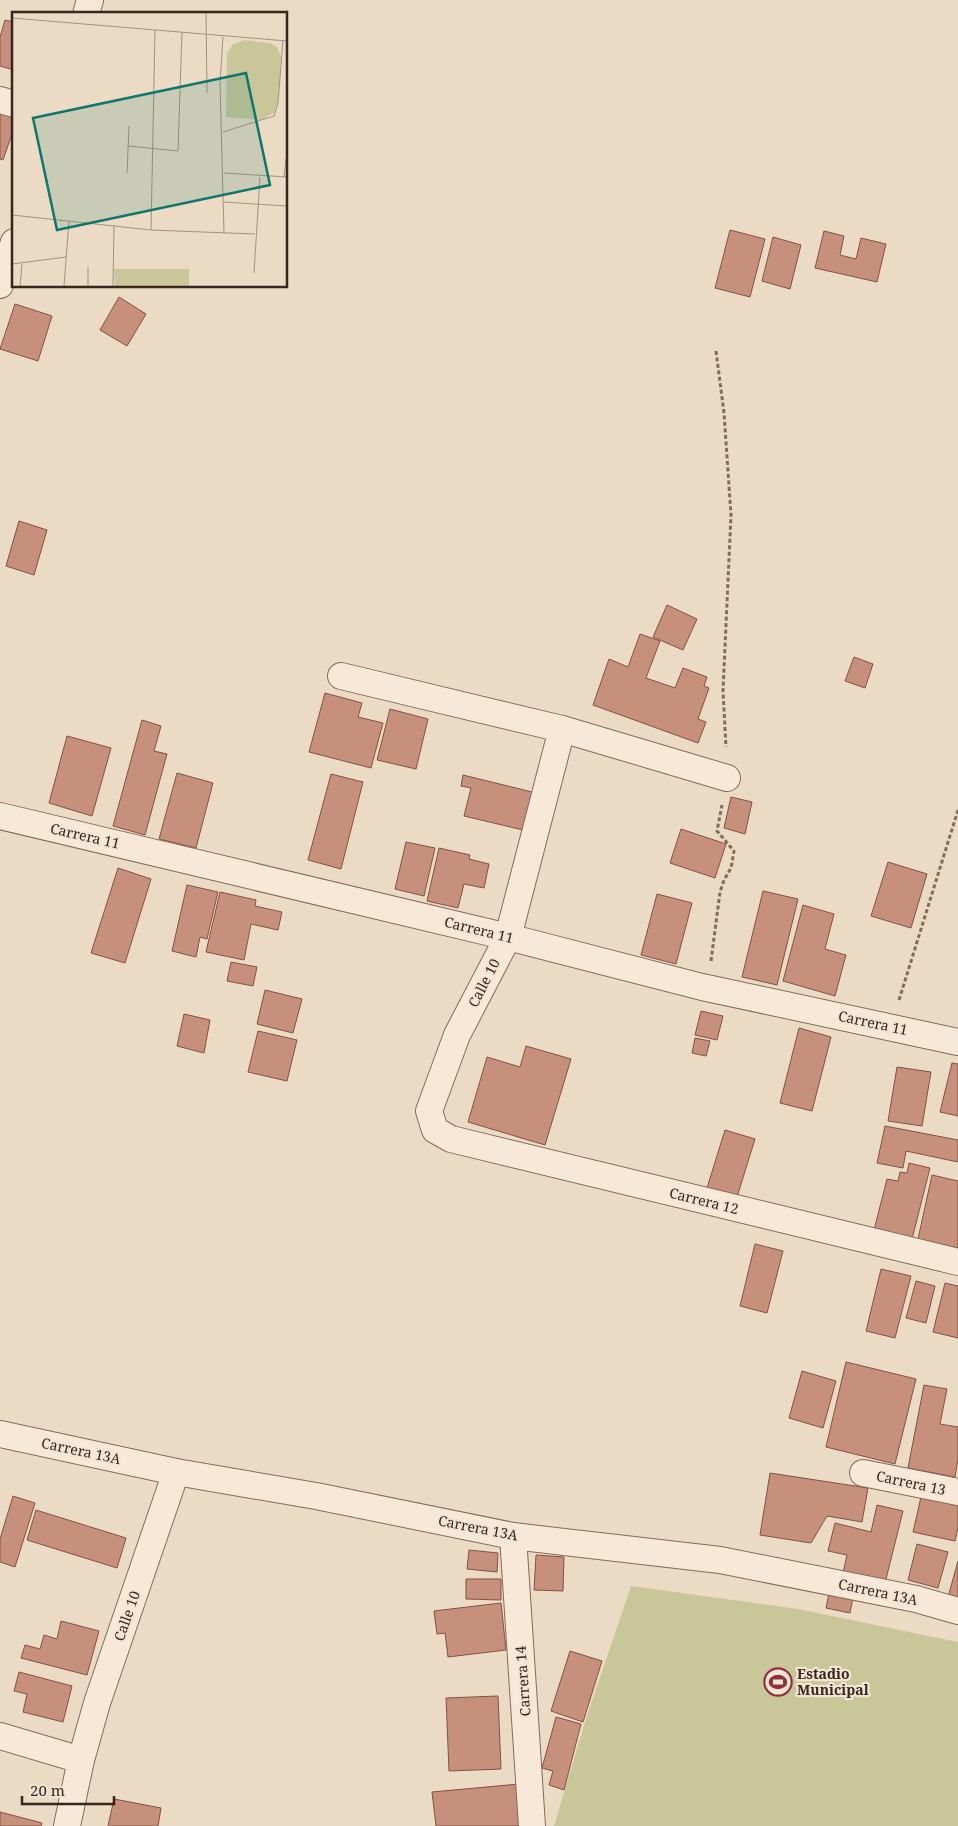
<svg xmlns="http://www.w3.org/2000/svg" width="958" height="1826" viewBox="0 0 958 1826" font-family="'Noto Serif',serif">
  <rect width="100%" height="100%" fill="#ebdac4"/>
  <!-- green -->
  <polygon fill="#c9c799" points="631,1586 798,1609 958,1642 958,1826 554,1826 585,1722"/>
  <!-- building -->
  <g fill="#c7907d" stroke="#825243">
    <polygon points="5,20 14,22 14,70 0,66 0,37"/>
    <polygon points="0,108 14,112 14,128 3,160 0,159"/>
    <polygon points="730,230 765,239 750,297 715,288"/>
    <polygon points="824,231 844,236 840,255 856,259 861,238 886,244 877,282 815,268"/>
    <polygon points="773,237 801,245 790,289 762,281"/>
    <polygon points="119,297 146,314 127,346 100,330"/>
    <polygon points="15,304 52,316 38,361 0,349"/>
    <polygon points="19,521 47,530 34,575 6,566"/>
    <polygon points="667,605 697,619 683,650 653,637"/>
    <polygon points="640,634 660,641 646,678 675,688 683,668 707,677 704,686 709,688 698,719 706,722 698,743 593,705 609,659 628,667"/>
    <polygon points="854,657 873,664 865,688 845,681"/>
    <polygon points="325,693 362,703 358,717 383,723 371,768 309,752"/>
    <polygon points="390,709 428,719 416,769 377,760"/>
    <polygon points="142,720 161,726 154,751 167,754 145,835 113,826"/>
    <polygon points="67,736 111,748 92,816 49,803"/>
    <polygon points="177,773 213,783 196,848 159,839"/>
    <polygon points="331,774 363,782 341,869 308,860"/>
    <polygon points="463,775 532,792 523,830 464,816 471,788 461,786"/>
    <polygon points="731,797 752,802 745,834 724,828"/>
    <polygon points="681,829 726,844 715,878 670,863"/>
    <polygon points="406,842 435,848 424,896 395,889"/>
    <polygon points="439,848 470,855 469,859 489,864 484,888 464,884 458,908 427,901"/>
    <polygon points="888,862 927,874 911,928 871,916"/>
    <polygon points="118,868 151,879 125,963 91,953"/>
    <polygon points="187,885 218,892 207,939 200,937 196,957 172,951"/>
    <polygon points="763,891 798,899 777,985 742,977"/>
    <polygon points="220,892 256,900 255,906 282,912 278,930 251,924 244,960 206,952"/>
    <polygon points="657,894 692,903 676,964 641,955"/>
    <polygon points="803,905 834,914 825,949 846,955 835,996 783,981"/>
    <polygon points="231,962 257,967 253,986 227,981"/>
    <polygon points="265,990 302,999 293,1033 257,1024"/>
    <polygon points="701,1011 723,1016 717,1040 695,1035"/>
    <polygon points="184,1014 210,1020 204,1053 177,1046"/>
    <polygon points="799,1028 831,1037 812,1111 780,1103"/>
    <polygon points="258,1031 297,1040 287,1081 248,1072"/>
    <polygon points="695,1038 710,1041 706,1056 692,1053"/>
    <polygon points="526,1046 571,1059 545,1145 468,1122 487,1057 520,1067"/>
    <polygon points="952,1063 958,1064 958,1116 940,1112"/>
    <polygon points="897,1067 931,1072 922,1126 888,1121"/>
    <polygon points="885,1126 958,1140 958,1162 906,1151 903,1168 877,1163"/>
    <polygon points="725,1130 755,1139 737,1197 707,1188"/>
    <polygon points="909,1163 930,1168 912,1239 874,1230 887,1179 898,1181 900,1172 907,1173"/>
    <polygon points="932,1175 958,1181 958,1248 918,1239"/>
    <polygon points="755,1244 783,1251 767,1313 740,1306"/>
    <polygon points="881,1269 911,1276 895,1338 866,1331"/>
    <polygon points="916,1281 935,1286 926,1323 906,1318"/>
    <polygon points="945,1283 958,1286 958,1338 933,1332"/>
    <polygon points="846,1362 916,1379 895,1464 826,1447"/>
    <polygon points="802,1371 836,1381 823,1428 789,1418"/>
    <polygon points="924,1385 947,1389 940,1424 958,1427 958,1459 955,1477 908,1468"/>
    <polygon points="770,1473 868,1488 862,1522 827,1516 811,1543 760,1535"/>
    <polygon points="13,1496 35,1503 15,1567 0,1562 0,1539"/>
    <polygon points="921,1497 958,1505 958,1527 955,1541 913,1532"/>
    <polygon points="877,1505 903,1511 885,1583 843,1573 847,1555 828,1551 835,1523 871,1532"/>
    <polygon points="36,1510 126,1538 117,1568 27,1540"/>
    <polygon points="917,1544 948,1552 938,1588 908,1580"/>
    <polygon points="469,1550 498,1553 497,1572 467,1569"/>
    <polygon points="536,1555 564,1557 563,1591 534,1590"/>
    <polygon points="958,1561 958,1599 948,1597"/>
    <polygon points="466,1579 501,1579 501,1600 466,1599"/>
    <polygon points="829,1593 853,1597 850,1613 826,1608"/>
    <polygon points="501,1603 506,1650 448,1657 445,1633 437,1634 434,1611"/>
    <polygon points="61,1621 99,1631 87,1675 21,1658 25,1645 40,1649 44,1635 57,1639"/>
    <polygon points="570,1651 602,1661 583,1722 551,1711"/>
    <polygon points="19,1672 72,1686 63,1722 23,1712 27,1694 14,1691"/>
    <polygon points="498,1696 501,1769 449,1771 446,1698"/>
    <polygon points="556,1717 581,1724 564,1790 549,1785 553,1771 542,1768"/>
    <polygon points="519,1784 523,1826 436,1826 432,1792"/>
    <polygon points="114,1799 161,1808 158,1826 108,1826"/>
    <polygon points="0,1812 42,1823 41,1826 0,1826"/>
  </g>
  <g fill="none" stroke-linecap="round" stroke-linejoin="round">
    <!-- street casing -->
    <g stroke="#856b5c" stroke-width="28">
      <g id="street">
        <polyline points="86,14 90,0"/>
        <polyline points="0,100 14,104"/>
        <polyline points="0,285 14,242"/>
        <polyline points="341,676 562,729 727,778"/>
        <polyline points="562,729 508,937 457,1035 429,1111 435,1130 451,1139 958,1262"/>
        <polyline points="0,816 508,937 702,987 958,1042"/>
        <polyline points="0,1434 176,1472 316,1496 513,1536 720,1560 916,1599 958,1611"/>
        <polyline points="863,1473 958,1492"/>
        <polyline points="513,1536 532,1826"/>
        <polyline points="0,1736 81,1760"/>
        <polyline points="67,1826 81,1760 97,1703 176,1472"/>
      </g>
    </g>
    <!-- path -->
    <g stroke="#856b5c" stroke-width="3" stroke-dasharray="4 2.5" stroke-linecap="butt">
      <polyline points="716,351 724,413 731,515 723,691 726,747"/>
      <polyline points="711,961 720,892 724,880 731,868 734,851 717,831 722,805"/>
      <polyline points="899,1000 958,810"/>
    </g>
    <!-- street -->
    <use href="#street" stroke="#f7e8d7" stroke-width="26"/>
  </g>
  <!-- icons -->
  <defs>
    <g id="stadium-ring" transform="scale(1.4375)"><circle r="9.5" fill="#f3e5d3" stroke="#90303f" stroke-width="1.5"/><path d="M0-5a6.5 5 0 1 0 0 10a6.5 5 0 1 0 0-10ZM-3.5-1.8h7v3.6h-7Z" fill="#90303f"/></g>
  </defs>
  <g fill-rule="evenodd">
    <use href="#stadium-ring" x="778" y="1682"/>
  </g>
  <g text-anchor="middle" stroke-width="4.5" stroke-linejoin="round" paint-order="stroke">
    <!-- street labels -->
    <g font-size="14" fill="#36261f" stroke="#f3e5d3">
      <text transform="translate(85 836) rotate(13)" y="5">Carrera 11</text>
      <text transform="translate(479 930) rotate(14)" y="5">Carrera 11</text>
      <text transform="translate(484 983) rotate(-63)" y="5">Calle 10</text>
      <text transform="translate(873 1023) rotate(12)" y="5">Carrera 11</text>
      <text transform="translate(704 1201) rotate(14)" y="5">Carrera 12</text>
      <text transform="translate(81 1451) rotate(12)" y="5">Carrera 13A</text>
      <text transform="translate(911 1483) rotate(12)" y="5">Carrera 13</text>
      <text transform="translate(478 1528) rotate(11)" y="5">Carrera 13A</text>
      <text transform="translate(878 1592) rotate(12)" y="5">Carrera 13A</text>
      <text transform="translate(127 1616) rotate(-71)" y="5">Calle 10</text>
      <text transform="translate(523 1681) rotate(-94)" y="5">Carrera 14</text>
    </g>
    <!-- poi labels -->
    <g font-size="14" font-weight="bold" fill="#36261f" stroke="#f3e5d3" text-anchor="start">
      <text x="797" y="1679">Estadio<tspan x="797" dy="16">Municipal</tspan></text>
    </g>
  </g>
  <!-- overview -->
  <g transform="translate(12 12)">
    <rect width="275" height="275" fill="#ebdac4"/>
    <path d="M 232,28 L 258,31 L 264,34 L 269,45 L 266,92 L 263,100 L 249,108 L 214,105 L 215,42 L 221,32 ZM 102,257 L 177,257 L 177,274 L 103,274 Z" fill="#c9c799"/>
    <path fill="none" stroke="#a39282" stroke-width="1" d="M 194,1 L 195,81M 0,6 L 275,29M 211,25 L 208,71 L 212,222M 211,120 L 262,104 L 266,91 L 271,28M 116,134 L 166,139 L 170,20M 115,161 L 117,114M 212,161 L 275,165M 272,165 L 274,147M 212,190 L 275,194M 0,203 L 139,218 L 243,222M 139,218 L 143,18M 0,252 L 54,245M 76,255 L 76,274M 242,261 L 248,165M 8,274 L 10,252M 52,274 L 57,209M 101,274 L 102,213"/>
    <path fill="#0f766e" fill-opacity="0.15" stroke="#0f766e" stroke-width="2.5" d="M 234,61 L 258,173 L 45,218 L 21,106 Z"/>
    <rect width="275" height="275" fill="none" stroke="#36261f" stroke-width="2.5"/>
  </g>
  <!-- scale -->
  <path d="M22 1796v8h92v-8" fill="none" stroke="#36261f" stroke-width="2.5"/>
  <text x="30" y="1796" font-size="15" fill="#36261f" stroke="#f3e5d3" stroke-width="4" paint-order="stroke">20 m</text>
</svg>
